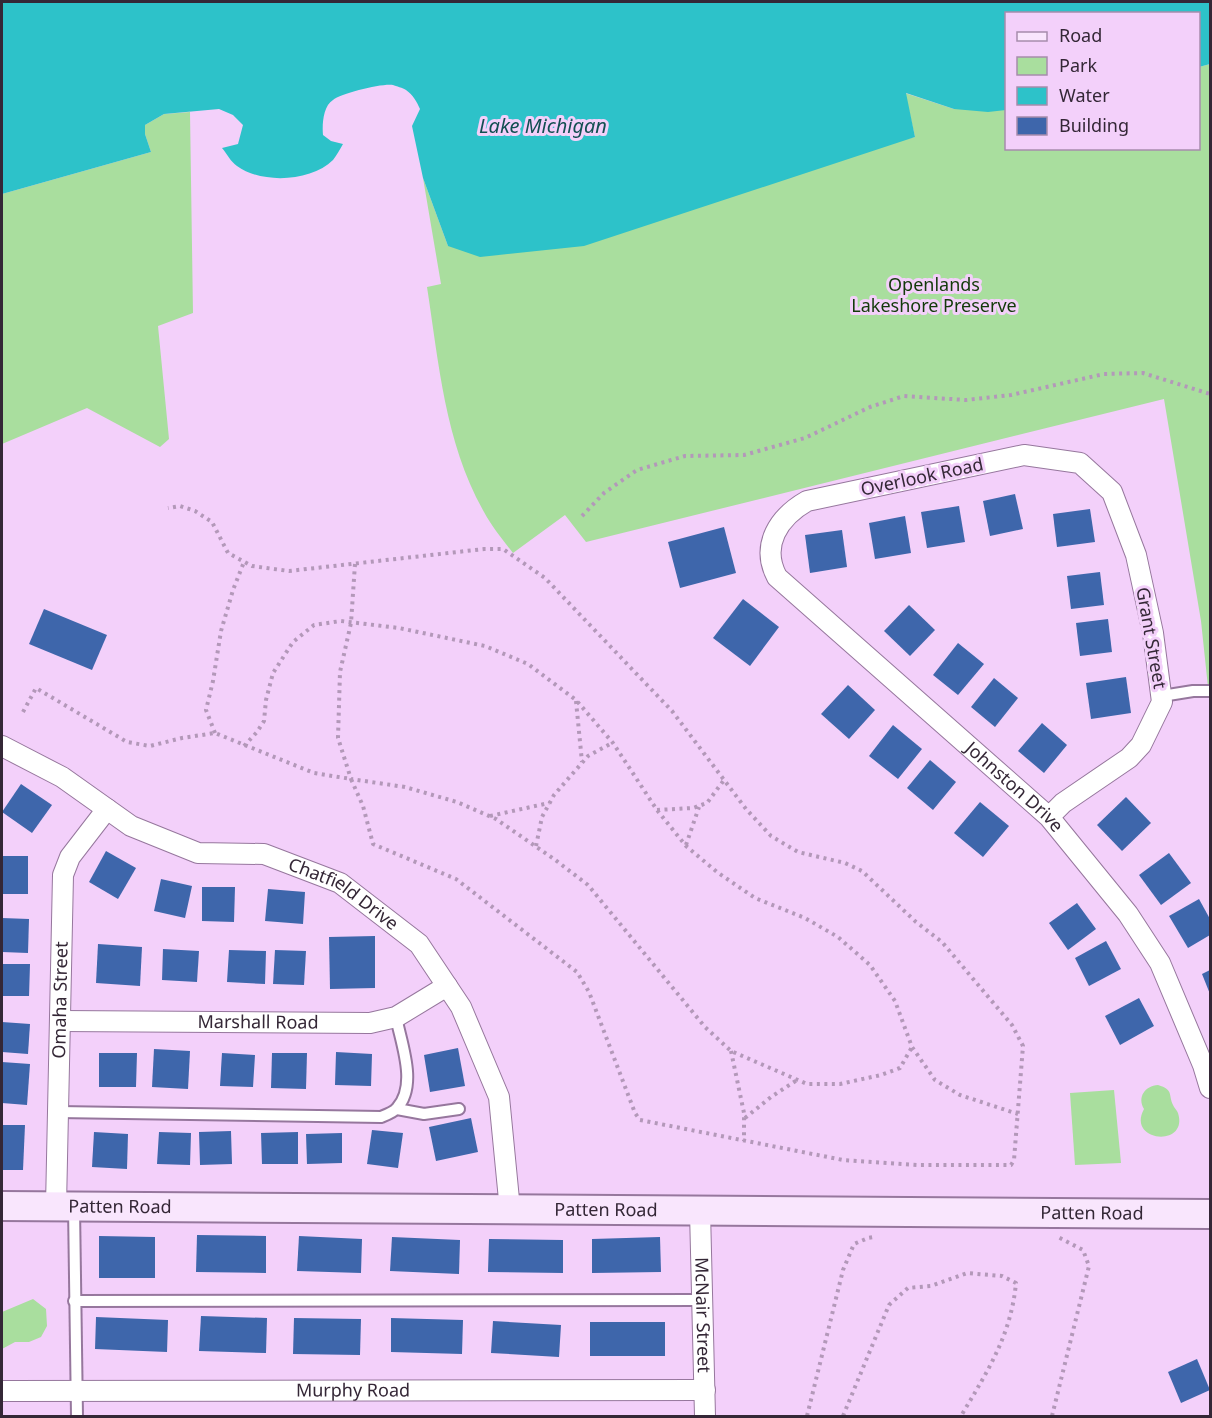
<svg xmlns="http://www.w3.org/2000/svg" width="1212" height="1418" viewBox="0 0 1212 1418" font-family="'Noto Sans',sans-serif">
  <rect width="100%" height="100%" fill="#f3d0fa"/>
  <!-- green -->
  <g fill="#a9de9e">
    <path d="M 1210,64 L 1210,706 L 1201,621 L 1164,399 L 586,542 L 565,515 L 513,553 C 503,540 492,527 484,512 C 445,443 439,364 427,287 L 441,284 L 423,178 L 448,246 L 915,137 L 905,93 L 954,109 L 1006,103 L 1006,148 L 1198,148 L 1199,67 Z"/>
    <polygon points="190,112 193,313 158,326 169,439 160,447 87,408 2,444 2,194 151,152 145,134 145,125 164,114"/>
    <path d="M 1158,1085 C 1174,1090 1168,1094 1173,1105 C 1174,1108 1177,1110 1178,1113 C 1189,1148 1126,1142 1144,1109 C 1137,1097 1145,1086 1158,1085 Z"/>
    <polygon points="1114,1090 1121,1163 1075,1165 1070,1093"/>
    <polygon points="33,1299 46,1309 47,1326 41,1337 29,1342 15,1342 2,1349 2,1312"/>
  </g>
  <!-- water -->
  <path fill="#2dc2c9" d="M 2,2 L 1210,2 L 1210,64 L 1199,67 L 1198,14 L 1006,14 L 1006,110 L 988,112 L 954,109 L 906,93 L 915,137 L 584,246 L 480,257 L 448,246 L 423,178 L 412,126 L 420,109 C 417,102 413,95 406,90 C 403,88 396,86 393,85 C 383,83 341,93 333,100 C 323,106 322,125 323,135 L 331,141 L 343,144 C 340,149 337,155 333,160 C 311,182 261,184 237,166 C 231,162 227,154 222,148 L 238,144 L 243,125 L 233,115 L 219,109 L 164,114 L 145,125 L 145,134 L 151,152 L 2,194 Z"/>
  <!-- building -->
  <g fill="#3e66ab">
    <polygon points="1015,494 1023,529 990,536 983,501"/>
    <polygon points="959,506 965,542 927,548 921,512"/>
    <polygon points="1090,509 1095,542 1057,547 1053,514"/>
    <polygon points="905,516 911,553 875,559 869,523"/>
    <polygon points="724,527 736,573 680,588 668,542"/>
    <polygon points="842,530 847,567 810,573 805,535"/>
    <polygon points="1100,572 1104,605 1071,609 1067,576"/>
    <polygon points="743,599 779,627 750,666 713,638"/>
    <polygon points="909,605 935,630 910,656 884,631"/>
    <polygon points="44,609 107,635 92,670 29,644"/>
    <polygon points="1108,619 1112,652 1080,656 1076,623"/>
    <polygon points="958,643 984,664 958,695 933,675"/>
    <polygon points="1126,677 1131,713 1091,719 1086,683"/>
    <polygon points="994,678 1018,698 995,727 971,707"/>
    <polygon points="848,685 875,710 849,739 821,714"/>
    <polygon points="1042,723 1067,745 1044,773 1018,751"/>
    <polygon points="893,725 922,749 898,779 869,756"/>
    <polygon points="930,760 956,782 933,810 907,788"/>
    <polygon points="21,784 52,805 32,833 2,812"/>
    <polygon points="1126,797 1151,823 1122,851 1097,825"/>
    <polygon points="980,802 1009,826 983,857 954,833"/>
    <polygon points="106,851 136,868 118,899 89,882"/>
    <polygon points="1169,853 1191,883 1161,905 1139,875"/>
    <rect x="2" y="856" width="26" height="38"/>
    <polygon points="161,879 192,886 185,918 154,911"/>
    <polygon points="202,887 235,887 234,922 202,921"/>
    <polygon points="268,889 305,892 303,924 265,921"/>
    <polygon points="1199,899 1210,919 1210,935 1188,948 1169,916"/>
    <polygon points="1077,903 1096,929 1068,950 1049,923"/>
    <polygon points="2,918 29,919 28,953 2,952"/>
    <polygon points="375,936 375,988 330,989 329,937"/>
    <polygon points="1106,941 1121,969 1089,986 1075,958"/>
    <polygon points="98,944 142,947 140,986 96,983"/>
    <polygon points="163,949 199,951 197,982 162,980"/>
    <polygon points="229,950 266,951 265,984 227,982"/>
    <polygon points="275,950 306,951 304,985 273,984"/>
    <polygon points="2,964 30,964 29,996 2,996"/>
    <polygon points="1210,970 1210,994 1202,974"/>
    <polygon points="1139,998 1154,1026 1120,1045 1105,1016"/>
    <polygon points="2,1022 30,1024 28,1054 2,1052"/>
    <polygon points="458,1048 465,1086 430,1092 424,1055"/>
    <polygon points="154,1049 190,1051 188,1089 152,1087"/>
    <polygon points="336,1052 372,1054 371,1086 335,1085"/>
    <polygon points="99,1053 137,1053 136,1087 99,1087"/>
    <polygon points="222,1053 255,1055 253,1087 220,1086"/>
    <polygon points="272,1053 307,1053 306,1089 271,1088"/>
    <polygon points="2,1062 30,1064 27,1105 2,1103"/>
    <polygon points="471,1118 478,1152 436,1161 429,1127"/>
    <polygon points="2,1125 25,1125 23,1170 2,1170"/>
    <polygon points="372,1130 403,1133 398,1168 367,1164"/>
    <polygon points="231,1131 232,1164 200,1165 199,1132"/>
    <polygon points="94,1132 128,1134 127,1169 92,1167"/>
    <polygon points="159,1132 191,1133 190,1165 157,1164"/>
    <polygon points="298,1132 298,1164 262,1164 261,1133"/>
    <polygon points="342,1133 342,1163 307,1164 306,1134"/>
    <polygon points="197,1235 266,1236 266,1273 196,1272"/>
    <polygon points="99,1236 155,1237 155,1278 99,1278"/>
    <polygon points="299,1236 362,1239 361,1273 297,1271"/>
    <polygon points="392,1237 460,1240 459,1274 390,1271"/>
    <polygon points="660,1237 661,1272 592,1273 592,1239"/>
    <polygon points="489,1239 563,1240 563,1273 488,1272"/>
    <polygon points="201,1316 267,1318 266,1353 199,1351"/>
    <polygon points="96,1317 168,1320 167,1352 95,1349"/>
    <polygon points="294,1318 361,1319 360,1355 293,1354"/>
    <polygon points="391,1318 463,1320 462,1354 391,1352"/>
    <polygon points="493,1321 561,1325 559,1357 491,1353"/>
    <rect x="590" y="1322" width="75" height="34"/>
    <polygon points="1197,1359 1210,1390 1181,1403 1168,1372"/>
  </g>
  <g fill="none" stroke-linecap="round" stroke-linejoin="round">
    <!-- lane casing -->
    <g stroke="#96779d" stroke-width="14">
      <g id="lane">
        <polyline points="1162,696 1193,691 1210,691"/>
        <polyline points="397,1109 424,1114 459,1109"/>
        <path d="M 58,1112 L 381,1117 C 386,1115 394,1112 397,1108 C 418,1085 401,1043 396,1017"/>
        <polyline points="74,1207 77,1416"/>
        <polyline points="74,1301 702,1300"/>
      </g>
    </g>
    <!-- street casing -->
    <g stroke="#96779d" stroke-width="22">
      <g id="street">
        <path id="s1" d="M 2,746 L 62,777 L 131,826 L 198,853 L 264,854 L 340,883 L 419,944 L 461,1007 L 499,1097 L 510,1210"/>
        <path id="s2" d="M 1049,817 L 1063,803 L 1129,758 L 1141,745 L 1162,702 L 1153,633 L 1136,555 L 1112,492 L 1080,463 L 1024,455 L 807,501 C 779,517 760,545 777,577 L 1049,817 L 1128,914 L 1160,963 L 1203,1065 L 1210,1088"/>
        <path id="s3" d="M 60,1021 L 370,1023 L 396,1017 L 447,986"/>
        <path id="s4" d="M 56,1206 L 63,875 L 70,857 L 107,809"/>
        <path id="s5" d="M 700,1211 L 705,1416"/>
        <path id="s6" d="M 2,1391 L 705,1390"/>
      </g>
    </g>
    <!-- secondary casing -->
    <g stroke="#96779d" stroke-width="32">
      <g id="secondary">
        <path id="s7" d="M 2,1206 L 1210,1214"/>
      </g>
    </g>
    <!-- path -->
    <g stroke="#b398b9" stroke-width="4" stroke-dasharray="3 4.5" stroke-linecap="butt">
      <polyline points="582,516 604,493 637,470 685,456 744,455 805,438 870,407 904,396 966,400 1011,395 1104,374 1143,373 1210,394"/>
      <polyline points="355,564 351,623 340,672 338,738 351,779 405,787 457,802 496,819 554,859 588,885 705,1027 731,1051 807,1084 840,1084 881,1075 900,1068 912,1047"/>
      <polyline points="576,701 582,762"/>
      <polyline points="23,712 36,688 127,742 150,746 182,738 215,733 314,773 351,779 363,806 373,844 456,879 577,972 589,992 635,1113 640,1120 843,1160 918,1165 1011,1165 1014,1160 1023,1046 1012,1025 942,942 916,922 862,871 845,863 798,852 771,836 746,809 672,711 545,578 503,549 484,549 289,571 252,566 228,553 212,522 195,511 180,506 168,508"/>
      <polyline points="215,733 206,710 213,681 221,631 233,590 244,562"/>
      <polyline points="244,746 257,732 264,721 266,700 273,673 293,642 314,625 341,621 399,628 485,646 528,664 576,700 613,743 657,810 686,846 717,872 755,898 805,918 838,937 870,965 895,1001 912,1047 935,1080 960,1095 1018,1114"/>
      <polyline points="657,810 693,808 707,803 724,780"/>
      <polyline points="490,816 549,803"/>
      <polyline points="686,845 699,807"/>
      <polyline points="536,846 542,817 554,795 588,756 612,743"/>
      <polyline points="731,1051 744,1113 744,1141"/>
      <polyline points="745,1118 771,1097 797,1080"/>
      <polyline points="807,1416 843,1270 854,1244 868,1238 874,1237"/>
      <path d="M 843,1416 L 889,1305 L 908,1288 L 931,1286 L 967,1273 L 1002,1276 L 1016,1283 C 1011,1336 987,1372 961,1416"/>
      <polyline points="1052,1416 1089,1266 1083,1250 1058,1237"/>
    </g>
    <!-- lane -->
    <use href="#lane" stroke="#fff" stroke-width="10"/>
    <!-- street -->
    <use href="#street" stroke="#fff" stroke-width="20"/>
    <!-- secondary -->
    <use href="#secondary" stroke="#f9e6fd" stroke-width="28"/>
  </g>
  <g text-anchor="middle" stroke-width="6" stroke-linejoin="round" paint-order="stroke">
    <!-- park labels -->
    <g font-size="18" fill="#123a09" stroke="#f3d0fa">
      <text x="934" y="291">Openlands<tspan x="934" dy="21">Lakeshore Preserve</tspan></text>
    </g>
    <!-- street labels -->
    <g font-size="18" fill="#342736" stroke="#f3d0fa">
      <text transform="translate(922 477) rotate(-12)" y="6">Overlook Road</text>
      <text transform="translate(1151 638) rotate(80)" y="6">Grant Street</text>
      <text dy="6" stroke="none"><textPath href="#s2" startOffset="1112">Johnston Drive</textPath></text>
      <text dy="6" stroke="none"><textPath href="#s1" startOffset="380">Chatfield Drive</textPath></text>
      <text dy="6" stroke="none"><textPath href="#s4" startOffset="206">Omaha Street</textPath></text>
      <text dy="6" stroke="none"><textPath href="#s3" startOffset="198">Marshall Road</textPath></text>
      <text dy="6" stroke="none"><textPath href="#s7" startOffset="118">Patten Road</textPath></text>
      <text dy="6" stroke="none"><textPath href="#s7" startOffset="604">Patten Road</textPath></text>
      <text dy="6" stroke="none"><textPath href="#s7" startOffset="1090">Patten Road</textPath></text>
      <text dy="6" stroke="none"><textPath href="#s5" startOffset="104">McNair Street</textPath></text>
      <text dy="6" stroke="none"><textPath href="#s6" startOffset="351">Murphy Road</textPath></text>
    </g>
    <!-- water labels -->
    <g font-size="20" font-style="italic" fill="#124f52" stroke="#f3d0fa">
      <text x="543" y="133">Lake Michigan</text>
    </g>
  </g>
  <!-- border -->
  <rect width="1212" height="1418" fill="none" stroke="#342736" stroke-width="6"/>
  <!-- legend -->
  <rect x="1005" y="12" width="195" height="138" fill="#f3d0fa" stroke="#a78cac" stroke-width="1.5"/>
  <rect x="1017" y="32" width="30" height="9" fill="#f9e6fd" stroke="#a78cac" stroke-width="1.5"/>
  <text x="1059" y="42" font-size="18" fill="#342736">Road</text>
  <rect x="1017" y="57" width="30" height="18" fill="#a9de9e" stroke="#a78cac" stroke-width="1.5"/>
  <text x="1059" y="72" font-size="18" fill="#342736">Park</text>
  <rect x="1017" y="87" width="30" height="18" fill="#2dc2c9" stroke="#a78cac" stroke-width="1.5"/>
  <text x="1059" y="102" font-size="18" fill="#342736">Water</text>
  <rect x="1017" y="117" width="30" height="18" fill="#3e66ab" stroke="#a78cac" stroke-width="1.5"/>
  <text x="1059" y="132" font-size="18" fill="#342736">Building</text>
</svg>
